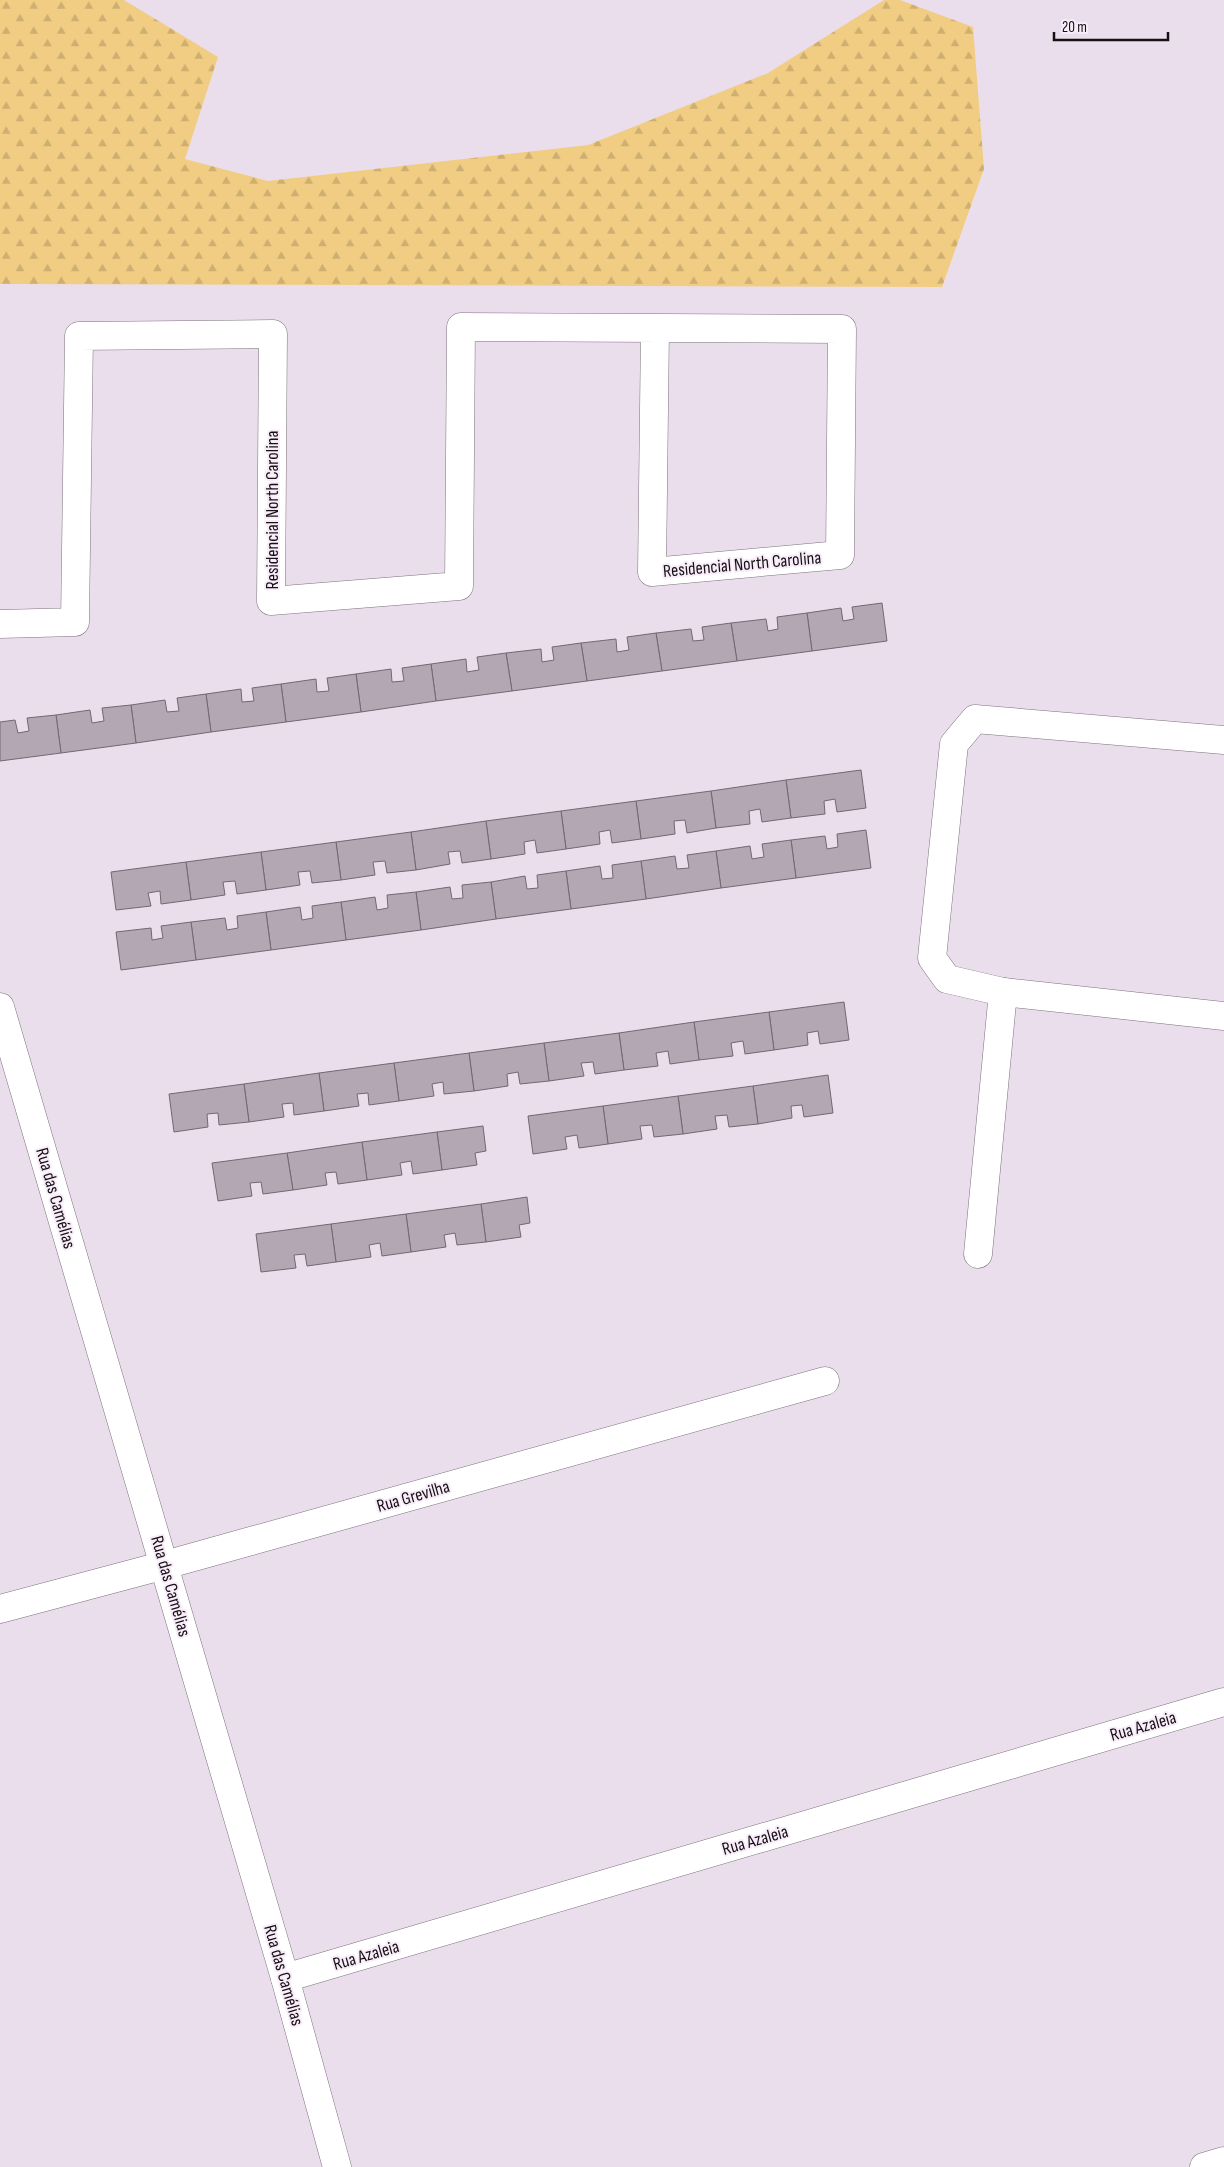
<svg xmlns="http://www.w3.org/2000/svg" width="1224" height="2167" viewBox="0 0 1224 2167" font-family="'Sofia Sans Condensed',sans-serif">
  <defs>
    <pattern id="forest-firs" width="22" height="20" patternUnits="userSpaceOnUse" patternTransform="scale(1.25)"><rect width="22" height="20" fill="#f1cd83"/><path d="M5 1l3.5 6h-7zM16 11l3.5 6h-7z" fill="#ceaf70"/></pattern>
  </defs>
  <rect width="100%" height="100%" fill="#ebdeec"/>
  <!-- forest -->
  <polygon fill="url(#forest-firs)" points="0,0 124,0 218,57 185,159 268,181 588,145 768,73 884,0 900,0 973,27 984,169 942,287 0,284"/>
  <!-- building -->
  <g fill="#b2a7b3" stroke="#726873">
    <polygon points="882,603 887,641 812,651 807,613 841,608 843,621 854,619 852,607"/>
    <polygon points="807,613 812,651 737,661 731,623 766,619 768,631 778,629 777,617"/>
    <polygon points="731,623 737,661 662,671 656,633 691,629 693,641 704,640 702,627"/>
    <polygon points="656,633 662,671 587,681 581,643 616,639 617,652 629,650 627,637"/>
    <polygon points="581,643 587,681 512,691 506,653 541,649 542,662 554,660 552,647"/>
    <polygon points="506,653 512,691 436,701 431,664 466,659 467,672 479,670 477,657"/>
    <polygon points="431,664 436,701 361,712 356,674 391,669 392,682 404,681 402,668"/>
    <polygon points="356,674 361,712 286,722 281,684 316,679 317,692 329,691 327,678"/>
    <polygon points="281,684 286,722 211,732 206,694 241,689 242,702 254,701 252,688"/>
    <polygon points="206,694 211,732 136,743 131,705 165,700 167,712 179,711 177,698"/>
    <polygon points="131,705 136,743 61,753 56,715 90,710 92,723 104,721 102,708"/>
    <polygon points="56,715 61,753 0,761 0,722 15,720 18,733 29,731 27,718"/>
    <polygon points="861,770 866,808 837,812 835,799 824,801 825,814 791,818 786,780"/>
    <polygon points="786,780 791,818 762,822 760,809 749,811 750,824 716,828 711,791"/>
    <polygon points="711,791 716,828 687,833 685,820 674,821 675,834 641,839 636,801"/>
    <polygon points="636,801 641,839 612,843 610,830 599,832 600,844 566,849 561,811"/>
    <polygon points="561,811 566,849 537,853 535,840 524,842 525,854 491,859 486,821"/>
    <polygon points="486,821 491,859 462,863 460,851 448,852 450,864 416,870 411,832"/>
    <polygon points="866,830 871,868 796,878 791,840 825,836 827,849 838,847 837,834"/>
    <polygon points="411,832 416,870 387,873 385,861 373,862 375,875 341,880 336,842"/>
    <polygon points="791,840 796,878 721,888 716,851 750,846 752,859 764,857 762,844"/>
    <polygon points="336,842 341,880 312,883 310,871 298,872 300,885 266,890 261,852"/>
    <polygon points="716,851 721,888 646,899 641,861 675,856 677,869 689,868 687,855"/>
    <polygon points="261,852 266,890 237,894 235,881 223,882 225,895 191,900 186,862"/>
    <polygon points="641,861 646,899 571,909 566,871 600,866 602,879 613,878 612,865"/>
    <polygon points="186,862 191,900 161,904 160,891 148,893 151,906 116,910 111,872"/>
    <polygon points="566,871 571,909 496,919 491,882 525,876 527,889 538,888 537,875"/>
    <polygon points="491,882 496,919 421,930 416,892 450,887 452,899 463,898 462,885"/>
    <polygon points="416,892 421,930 346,940 341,902 375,897 377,910 388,908 387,895"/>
    <polygon points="341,902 346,940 271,950 266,912 300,907 302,920 313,918 312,906"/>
    <polygon points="266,912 271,950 196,960 191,922 225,918 227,930 238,928 237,916"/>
    <polygon points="191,922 196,960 121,970 116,932 151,928 152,940 163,938 161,926"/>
    <polygon points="844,1002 849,1040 820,1044 818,1031 807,1033 808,1045 774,1050 769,1012"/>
    <polygon points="769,1012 774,1050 745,1054 743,1041 731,1043 733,1056 699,1060 694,1022"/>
    <polygon points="694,1022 699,1060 670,1064 668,1051 656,1053 658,1066 624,1070 619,1033"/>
    <polygon points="619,1033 624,1070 595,1074 593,1062 581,1063 584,1076 549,1081 544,1043"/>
    <polygon points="544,1043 549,1081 520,1084 518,1072 507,1074 508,1086 474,1091 469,1053"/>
    <polygon points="469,1053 474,1091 444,1094 443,1082 432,1084 434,1096 399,1101 394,1063"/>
    <polygon points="394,1063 399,1101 369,1105 368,1093 357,1094 359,1106 324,1111 319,1073"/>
    <polygon points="319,1073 324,1111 294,1115 293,1103 282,1104 284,1117 249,1122 244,1084"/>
    <polygon points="828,1075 833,1113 804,1117 802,1105 791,1106 792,1118 758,1124 753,1086"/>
    <polygon points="244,1084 249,1122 219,1125 218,1113 207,1114 208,1127 174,1132 169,1094"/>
    <polygon points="753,1086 758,1124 729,1127 727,1115 715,1116 717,1129 683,1134 678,1096"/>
    <polygon points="678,1096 683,1134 654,1137 652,1125 640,1126 642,1139 608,1144 603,1106"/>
    <polygon points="603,1106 608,1144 579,1148 577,1135 565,1137 567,1149 533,1154 528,1116"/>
    <polygon points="483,1126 486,1151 475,1153 477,1165 442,1170 437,1132"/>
    <polygon points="437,1132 442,1170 413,1174 411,1161 400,1163 402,1175 367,1180 362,1142"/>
    <polygon points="362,1142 367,1180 338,1184 336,1172 325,1173 327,1185 293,1190 287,1153"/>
    <polygon points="287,1153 293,1190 263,1194 261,1182 250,1183 252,1196 218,1201 212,1163"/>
    <polygon points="527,1197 530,1223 519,1225 521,1237 486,1242 481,1204"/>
    <polygon points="481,1204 486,1242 457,1245 455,1233 444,1235 446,1247 411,1252 406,1214"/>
    <polygon points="406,1214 411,1252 382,1256 380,1243 369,1245 371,1257 336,1262 331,1224"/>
    <polygon points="331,1224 336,1262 307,1266 305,1254 294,1255 296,1268 261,1272 256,1234"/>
  </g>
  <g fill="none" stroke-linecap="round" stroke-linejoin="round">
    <!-- street casing -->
    <g stroke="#7c727d" stroke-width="29">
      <g id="street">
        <polyline points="0,624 75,622 79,336 273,334 271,601 459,586 461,327 842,329 840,555 652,572 655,329"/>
        <polyline points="1224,740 975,719 954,744 932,958 947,979 1003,992 1224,1016"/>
        <polyline points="0,1007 285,1978 337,2167"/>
        <polyline points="978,1254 1003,992"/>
        <polyline points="0,1609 165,1565 825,1381"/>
        <polyline points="285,1978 1224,1702"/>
        <polyline points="1204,2167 1224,2161"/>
      </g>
    </g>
    <!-- street -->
    <use href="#street" stroke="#fff" stroke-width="28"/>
  </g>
  <g text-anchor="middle" stroke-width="4" stroke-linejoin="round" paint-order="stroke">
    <!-- street labels -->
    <g font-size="18" fill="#141014" stroke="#f8ecf9">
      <text transform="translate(272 510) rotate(-90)" y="6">Residencial North Carolina</text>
      <text transform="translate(742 564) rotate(-5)" y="6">Residencial North Carolina</text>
      <text transform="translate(56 1198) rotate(74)" y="6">Rua das Camélias</text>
      <text transform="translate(413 1496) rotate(-16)" y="6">Rua Grevilha</text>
      <text transform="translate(171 1586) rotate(74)" y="6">Rua das Camélias</text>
      <text transform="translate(1143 1726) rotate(-16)" y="6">Rua Azaleia</text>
      <text transform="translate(755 1840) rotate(-16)" y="6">Rua Azaleia</text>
      <text transform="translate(366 1955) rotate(-16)" y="6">Rua Azaleia</text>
      <text transform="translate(284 1975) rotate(74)" y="6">Rua das Camélias</text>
    </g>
  </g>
  <!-- scale -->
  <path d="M1054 32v8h114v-8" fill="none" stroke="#141014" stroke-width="2.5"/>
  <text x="1062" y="32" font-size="15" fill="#141014" stroke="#f8ecf9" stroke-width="4" paint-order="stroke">20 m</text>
</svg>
